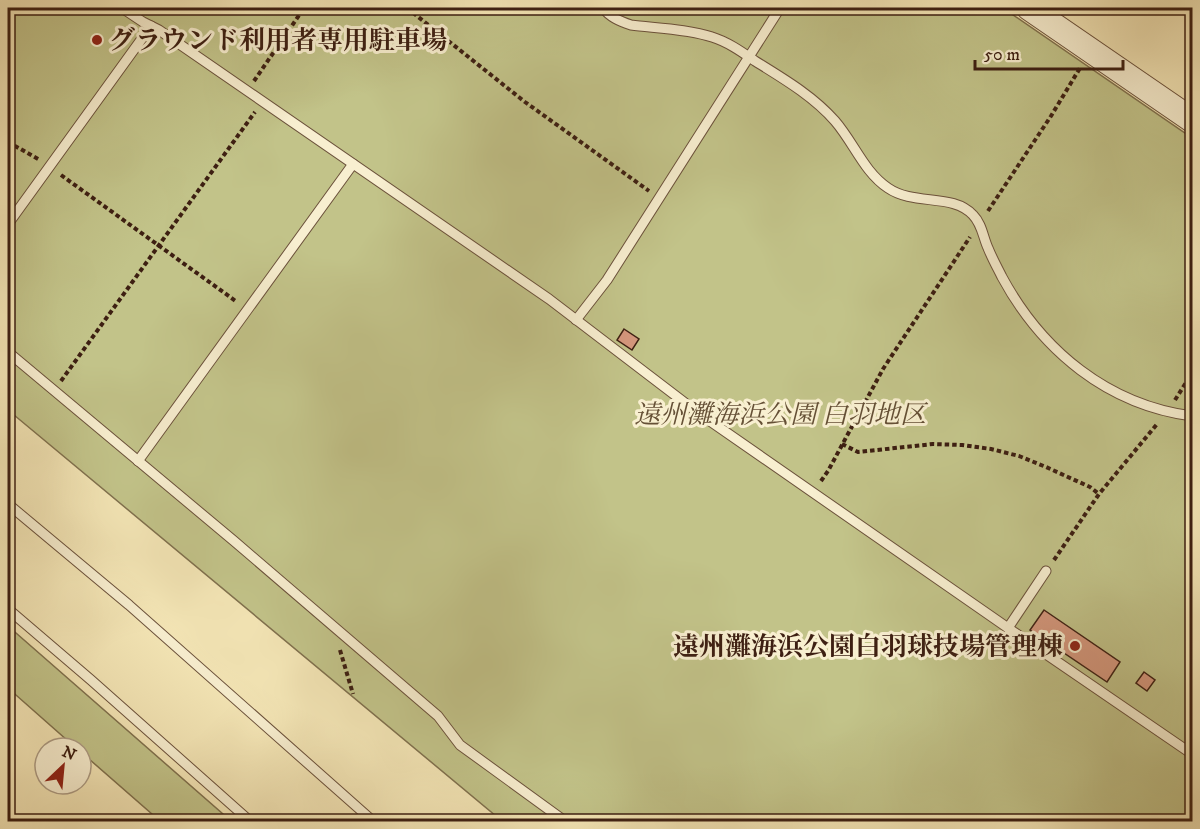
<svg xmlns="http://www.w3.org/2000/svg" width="1200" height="829" viewBox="0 0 1200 829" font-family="'IM FELL DW Pica','Noto Serif JP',serif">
  <rect width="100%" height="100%" fill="#f4e6b6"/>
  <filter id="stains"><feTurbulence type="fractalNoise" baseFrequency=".00333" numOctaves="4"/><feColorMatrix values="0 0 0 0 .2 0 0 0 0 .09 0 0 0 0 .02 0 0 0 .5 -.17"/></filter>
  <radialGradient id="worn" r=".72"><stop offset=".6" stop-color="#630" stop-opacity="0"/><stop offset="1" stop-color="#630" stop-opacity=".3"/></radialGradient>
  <!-- green -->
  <g fill="#c2c389" stroke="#80714e" stroke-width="1.5">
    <polygon points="8,8 1003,8 1192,138 1192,821 502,821 8,410"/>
    <polygon points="8,626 231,821 160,821 81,752 81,748 76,748 8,688"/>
  </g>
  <!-- building -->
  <g fill="#d6987e" stroke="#3d1f12" stroke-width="1.5">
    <polygon points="624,329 639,339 632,350 617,340"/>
    <polygon points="1044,610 1120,662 1107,682 1030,630"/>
    <polygon points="1144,672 1155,680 1147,691 1136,683"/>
  </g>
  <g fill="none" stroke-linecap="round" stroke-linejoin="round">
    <!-- service casing -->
    <g stroke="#6b513b" stroke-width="11">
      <g id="service">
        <polyline points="122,8 143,22 159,30 549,299 697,412 1008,628 1192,754"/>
        <path d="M 603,8 C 610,17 619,21 631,25 C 655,28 689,29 712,37 C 728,42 742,52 755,61 C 784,79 813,96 835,121 C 854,143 864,172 888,188 C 914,206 953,193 973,215 C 982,224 983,237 988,248 C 992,258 997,267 1002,277 C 1042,351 1108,405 1192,416"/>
        <polyline points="8,224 151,26"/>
        <polyline points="576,320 607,280 780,8"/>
        <polyline points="8,352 234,541 438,716 460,745 566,822"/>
        <polyline points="138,461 353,164"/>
        <polyline points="8,504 129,605 374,822"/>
        <polyline points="8,609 91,680 251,822"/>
        <polyline points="1008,628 1046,571"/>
      </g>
    </g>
    <!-- tertiary casing -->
    <g stroke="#6b513b" stroke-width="26">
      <polyline id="tertiary" points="1029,8 1192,120"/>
    </g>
    <!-- path -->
    <g stroke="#3d1f12" stroke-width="4" stroke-dasharray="4.5 3" stroke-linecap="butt">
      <polyline points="407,8 525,102 649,191"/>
      <polyline points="254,81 304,8"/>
      <polyline points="8,142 40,160"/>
      <polyline points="61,175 237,302"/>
      <polyline points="988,211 1051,116 1080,68"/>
      <polyline points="61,381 255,112"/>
      <polyline points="1175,400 1192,373"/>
      <polyline points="842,444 858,452 933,444 962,445 991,449 1019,456 1046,467 1090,487 1099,494"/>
      <polyline points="821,481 828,471 883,369 970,237"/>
      <polyline points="1054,560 1099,494 1158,423"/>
      <polyline points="340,650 353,694"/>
    </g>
    <!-- service -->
    <use href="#service" stroke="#f8efd0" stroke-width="9"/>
    <!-- tertiary -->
    <use href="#tertiary" stroke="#f8efd0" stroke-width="24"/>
  </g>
  <!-- markers -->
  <g fill="#8f2418" stroke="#f8efd0" stroke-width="2">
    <circle cx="97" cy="40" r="6"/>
    <circle cx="1075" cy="646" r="6"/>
  </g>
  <g text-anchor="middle" stroke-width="6" stroke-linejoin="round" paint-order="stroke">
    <!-- poi labels -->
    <g font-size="26" font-weight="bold" fill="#3d1f12" stroke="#f8efd0" text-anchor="start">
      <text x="109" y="49">グラウンド利用者専用駐車場</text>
      <text x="1063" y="655" text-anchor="end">遠州灘海浜公園白羽球技場管理棟</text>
    </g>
    <!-- park labels -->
    <g font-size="26" font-style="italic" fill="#655036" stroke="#f8efd0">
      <text x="780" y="423">遠州灘海浜公園 白羽地区</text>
    </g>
  </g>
  <!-- margin -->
  <rect width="1200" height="829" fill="none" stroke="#f4e6b6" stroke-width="30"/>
  <rect x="9" y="9" width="1182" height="811" fill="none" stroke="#3d1f12" stroke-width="3"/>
  <rect x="15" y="15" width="1170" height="799" fill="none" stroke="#3d1f12" stroke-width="1.5"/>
  <!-- north arrow -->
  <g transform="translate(63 766) rotate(26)"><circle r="28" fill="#f8efd0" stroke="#ad9c84" stroke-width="1.5"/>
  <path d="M0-4.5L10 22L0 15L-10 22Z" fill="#8f2418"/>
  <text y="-9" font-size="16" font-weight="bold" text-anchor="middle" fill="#3d1f12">N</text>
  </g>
  <!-- scale -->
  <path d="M975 60v9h148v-9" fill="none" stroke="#3d1f12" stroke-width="3"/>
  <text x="984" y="60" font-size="18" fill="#3d1f12" stroke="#f8efd0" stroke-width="4.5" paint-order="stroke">50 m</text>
  <rect width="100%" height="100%" filter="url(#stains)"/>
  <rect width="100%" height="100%" fill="url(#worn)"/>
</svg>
